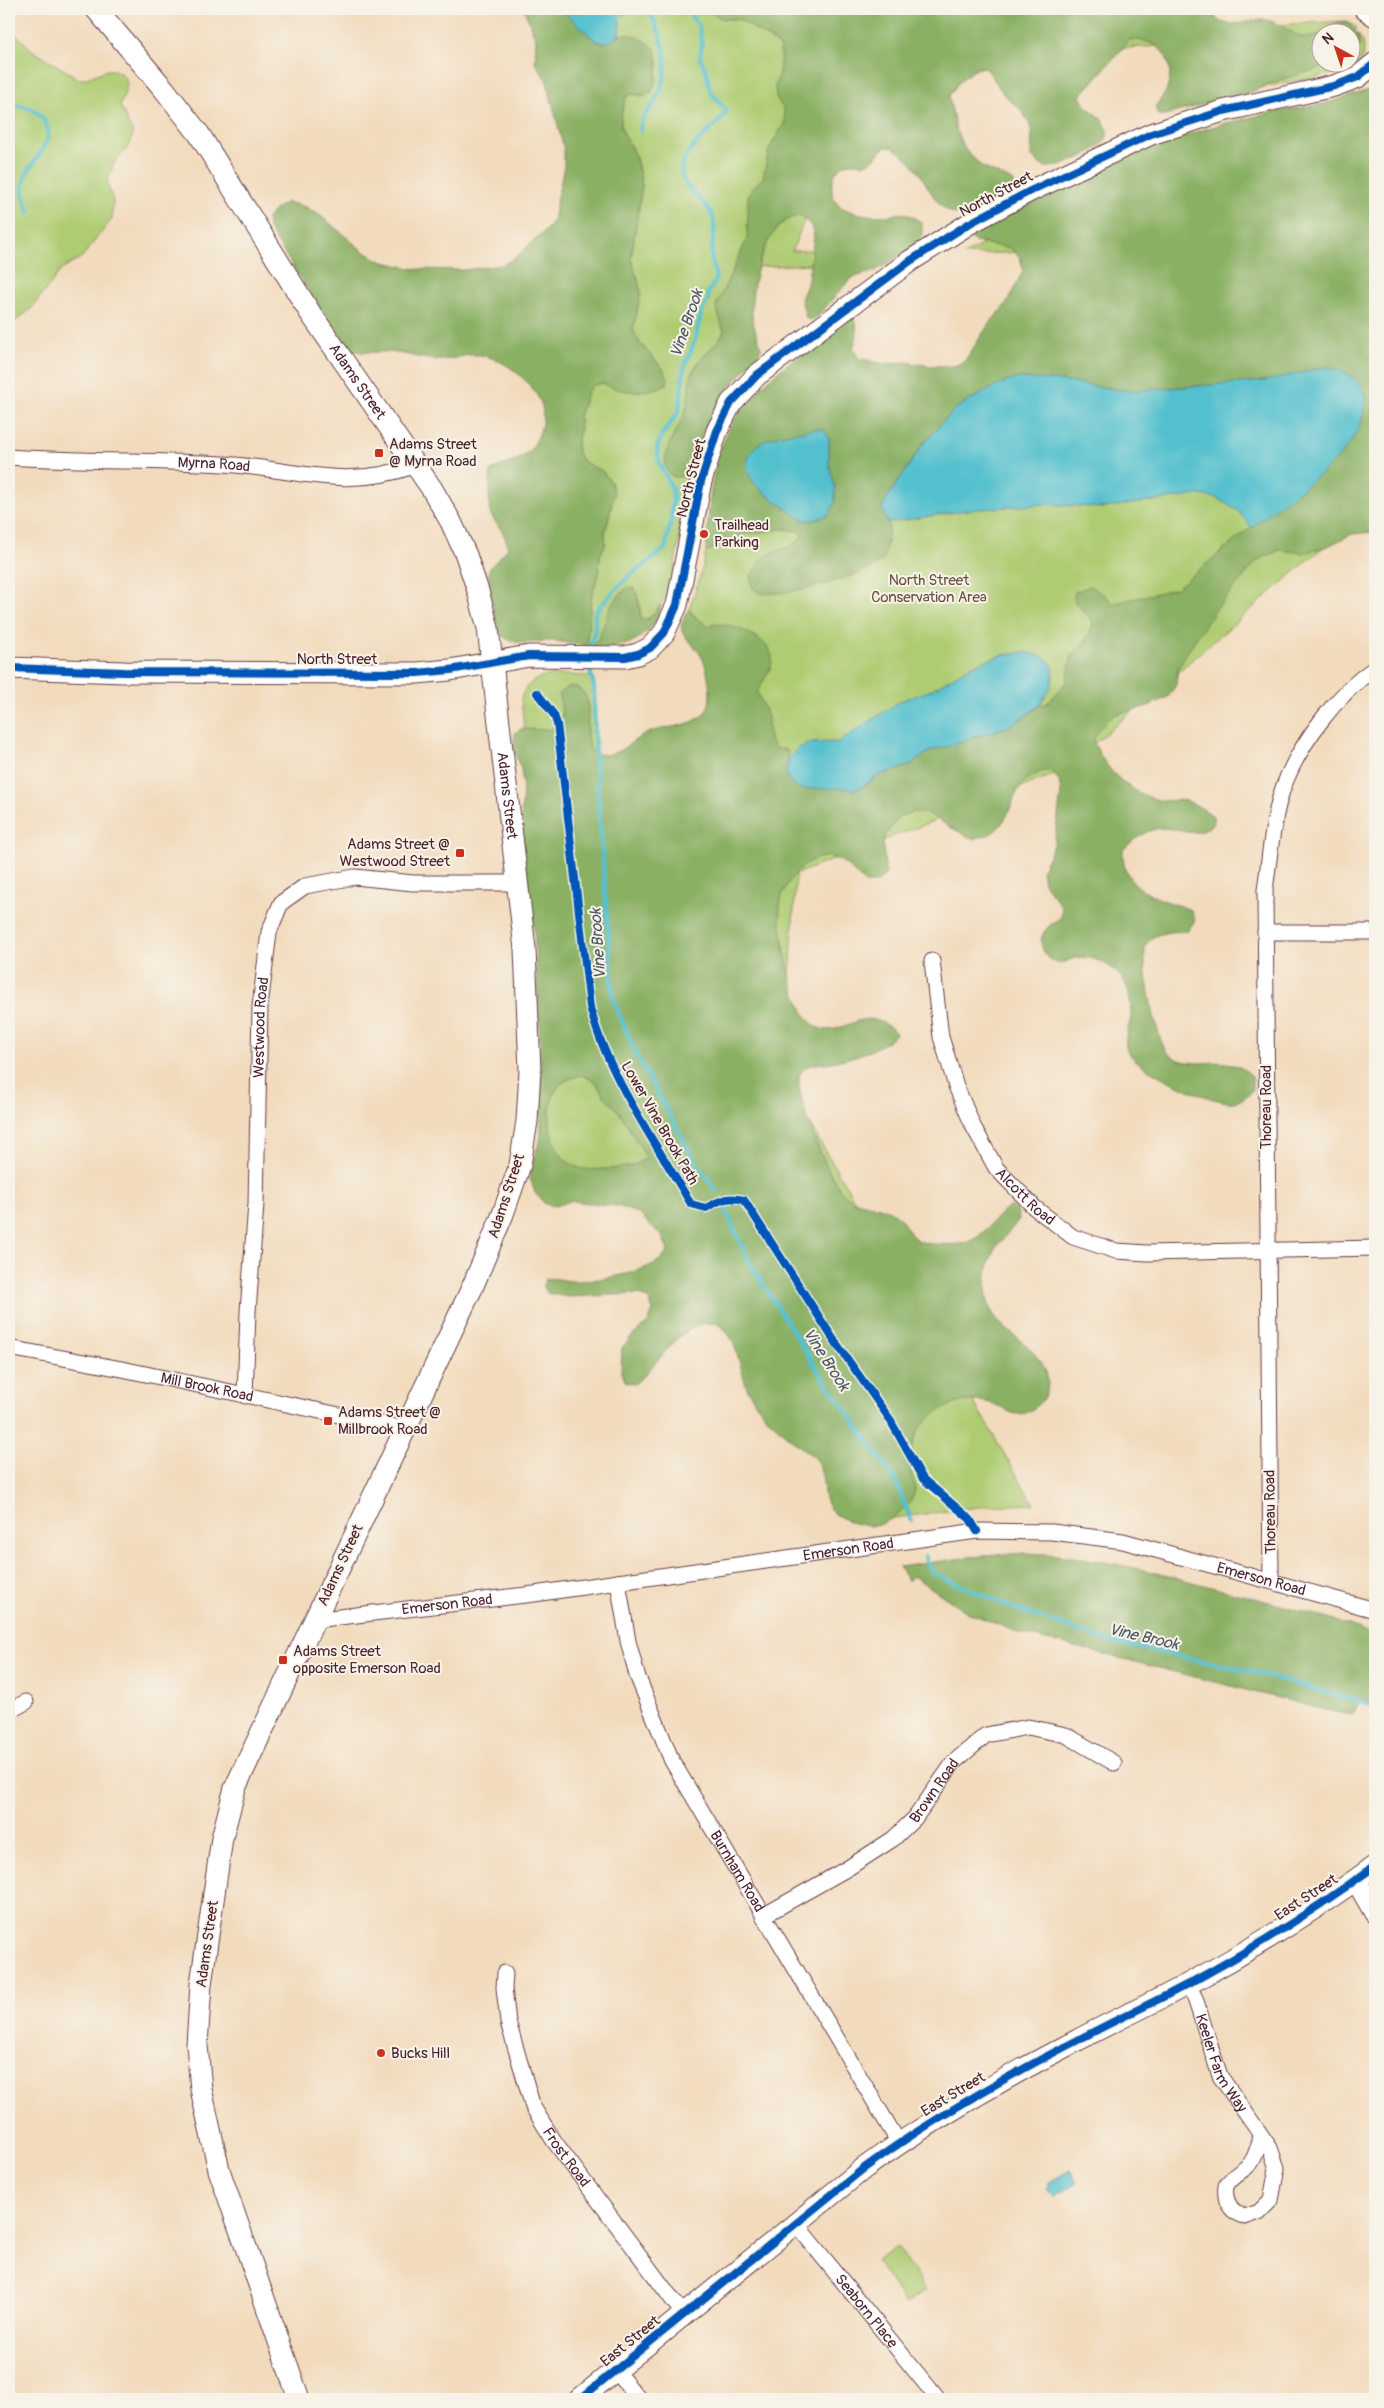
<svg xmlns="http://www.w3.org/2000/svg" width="1384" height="2408" viewBox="0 0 1384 2408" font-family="Pangolin,sans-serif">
  <rect width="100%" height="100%" fill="#f7f3e8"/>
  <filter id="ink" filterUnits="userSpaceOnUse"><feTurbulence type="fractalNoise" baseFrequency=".02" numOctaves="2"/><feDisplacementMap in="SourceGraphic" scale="10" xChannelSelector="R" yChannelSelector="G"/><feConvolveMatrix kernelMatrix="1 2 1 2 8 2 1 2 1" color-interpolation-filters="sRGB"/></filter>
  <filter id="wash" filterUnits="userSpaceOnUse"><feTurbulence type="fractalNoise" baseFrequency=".0096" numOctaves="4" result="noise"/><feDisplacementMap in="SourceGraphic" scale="20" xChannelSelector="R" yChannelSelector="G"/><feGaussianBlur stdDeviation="1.12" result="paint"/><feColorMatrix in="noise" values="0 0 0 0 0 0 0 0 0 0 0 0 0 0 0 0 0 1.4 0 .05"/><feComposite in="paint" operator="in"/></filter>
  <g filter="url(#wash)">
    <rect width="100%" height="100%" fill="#f2dbbd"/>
    <!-- green -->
    <g fill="#aecc72" stroke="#7c764e" fill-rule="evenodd">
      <path d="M 616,9 L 839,9 L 771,39 L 779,45 L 780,53 L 1346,21 L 1357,28 L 1355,31 C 1370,46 1365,62 1347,71 L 1249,90 L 1194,44 L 920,60 L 845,118 L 792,251 L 914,244 L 893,260 L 734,268 L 716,306 L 724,332 C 715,347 700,356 693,371 C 687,383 690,397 686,409 C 681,429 667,442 665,463 L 677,477 L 682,475 L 691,479 L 670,590 L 654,614 L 644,621 L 641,619 L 640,604 L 634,588 L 628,587 C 603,606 612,625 595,642 L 587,641 L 591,598 L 599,572 L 600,555 L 605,545 L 605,532 L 612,506 L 611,482 L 602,471 L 583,462 L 577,451 L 577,441 L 580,429 L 579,417 L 587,392 L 594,385 L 603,383 L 608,386 L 663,369 L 640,343 L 633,330 L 638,306 L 638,277 L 633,270 L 631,258 L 642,186 L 636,158 L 621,128 L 621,115 L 626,97 L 632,93 L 639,96 L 652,91 C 666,58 656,37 619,35 L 620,30 ZM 1322,32 L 1352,32 L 1352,62 L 1322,62 Z"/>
      <path d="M 9,28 L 32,50 L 79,79 C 92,80 108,63 120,73 C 133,83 124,93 120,105 L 133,134 L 130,145 L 114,163 L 110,173 L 107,183 L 113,201 L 112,219 L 82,257 L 60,271 L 31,309 L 9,326 Z"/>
      <path d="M 1098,182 L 1375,503 L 1061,772 L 796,874 L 784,1081 L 1034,1504 L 986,1506 L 879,1520 L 670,1175 L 539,1170 L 545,1139 L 551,985 L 521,698 C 531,667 567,676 593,676 L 597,769 L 717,755 L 723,693 L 696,617 L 689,609 C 696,590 702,572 706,552 L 1051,359 L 1023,252 L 963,255 Z"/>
      <polygon points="897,2247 926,2290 905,2304 876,2261"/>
    </g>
    <!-- forest -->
    <g fill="#8ab064" stroke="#6a6848" fill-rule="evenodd">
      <path d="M 524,9 L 561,9 L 597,42 L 605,43 C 610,41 614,38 619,36 C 630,30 649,42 656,50 C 657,66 660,84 647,96 L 632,94 L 626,97 L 621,115 L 621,128 L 636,158 L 642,186 L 631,258 L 641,292 L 633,330 L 640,343 L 663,369 L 668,378 L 667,384 C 648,394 621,394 603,383 L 594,385 L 587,392 L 579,417 L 580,429 L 577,441 L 577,451 L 583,462 L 602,471 L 611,482 L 614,494 L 605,532 L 605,545 L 600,555 L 599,572 L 591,598 L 587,641 L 595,642 L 599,638 L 612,603 L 628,587 L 634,588 L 637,594 L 641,619 L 649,619 L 661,605 C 659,618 655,625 644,634 C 618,657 583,643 552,641 C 537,640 516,648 503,636 C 495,629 488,581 489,569 L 508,548 C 505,530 497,527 490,513 C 488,509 490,477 491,471 C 501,465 512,463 522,457 C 538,448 549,415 539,399 C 526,375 496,352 468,355 C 456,357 447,361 434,360 C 419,358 404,353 389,352 C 374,351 362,355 348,348 C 320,308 293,268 268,227 L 267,218 L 278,207 L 287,202 L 306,207 L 321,216 L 363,251 L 383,262 L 416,269 L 463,270 L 502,265 L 516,257 L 546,230 L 553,220 L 564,166 L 564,150 L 547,82 L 535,62 L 536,40 Z"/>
      <path d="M 704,9 L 1214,9 L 1216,19 C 1231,30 1248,19 1265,20 C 1288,22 1295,47 1322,33 L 1322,62 L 1337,63 L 1277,81 L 1253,91 L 1165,115 L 1158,115 L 1155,107 C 1159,101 1166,94 1168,86 C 1176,58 1158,38 1130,40 L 1080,96 C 1085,111 1110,117 1107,136 C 1104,150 1060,168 1047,167 C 1040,166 1036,161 1031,156 L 1032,132 L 1029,123 L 1022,111 L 1004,95 L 987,69 L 982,67 C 967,72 957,83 949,96 L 956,130 L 964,148 L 982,167 L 1013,181 L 1015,186 L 1011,193 C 997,199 980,211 965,214 C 938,218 929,184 915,167 C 909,159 901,153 892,147 L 885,147 C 880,151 876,157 872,161 C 861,169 849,155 837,171 C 833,176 831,186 832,193 C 835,214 869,216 887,216 C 892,216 897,213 902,213 C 910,214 917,219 922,224 L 922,234 L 918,241 L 908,251 L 875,271 L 851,278 L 818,316 L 810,320 L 806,318 L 801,299 L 807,285 L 814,237 L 811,226 L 802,216 C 799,217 794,216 791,218 C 762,229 747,295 753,322 C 755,331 759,340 761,348 L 757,356 L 722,396 L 702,433 L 697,460 L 691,479 L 687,476 L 673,477 C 651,461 681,428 686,410 C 690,398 687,384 693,372 C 700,356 715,347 724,332 L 716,306 L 747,239 L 748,196 L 752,188 L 763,178 L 769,149 L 785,122 L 784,110 L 776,97 L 775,87 L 779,73 L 781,50 L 779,45 L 739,19 L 723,19 Z"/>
      <polygon points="1339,22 1348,23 1359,38 1359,47 1352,53 1352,32 1322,32"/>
      <path d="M 1375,88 L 1375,532 L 1352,534 L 1328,546 L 1303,553 L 1280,550 L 1258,560 L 1217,608 L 1196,638 L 1178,668 L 1176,685 L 1168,697 L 1148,706 L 1113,715 L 1099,729 L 1093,740 C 1104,768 1127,793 1159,800 C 1168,802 1177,799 1186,801 C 1196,804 1205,810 1213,816 L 1213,824 C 1193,842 1178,825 1156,829 C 1142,832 1132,841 1123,850 C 1121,892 1160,898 1191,910 L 1195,921 L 1187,931 C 1174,932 1153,931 1146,945 C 1140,960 1156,1035 1165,1049 C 1166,1052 1170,1055 1173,1057 C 1199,1072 1225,1050 1252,1076 L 1252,1090 C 1246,1097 1242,1101 1233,1102 C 1212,1104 1140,1071 1128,1052 C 1121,1040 1132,1024 1131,1011 C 1131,1003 1128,988 1124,981 C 1115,967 1093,954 1075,958 C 1070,959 1063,964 1057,963 C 1046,961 1039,946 1042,936 C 1045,928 1054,922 1061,917 L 1062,907 L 1044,883 L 1042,870 L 1054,845 L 1061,793 L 1059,780 L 1050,770 C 1006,777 1020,813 992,833 C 987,836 979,837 973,839 L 948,826 L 930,814 L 913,812 L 899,817 L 885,835 L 883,846 L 886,874 L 876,883 L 865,883 C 856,875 845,860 832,857 C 808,853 782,883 780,905 C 779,928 789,981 799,1002 C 823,1060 851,1007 881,1022 C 888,1026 892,1027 896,1034 C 881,1050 852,1058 831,1062 C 824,1064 814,1063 808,1066 C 806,1067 801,1072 800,1074 C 792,1092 829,1179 843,1193 C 856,1207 872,1203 888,1210 C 905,1216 906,1235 919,1241 C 930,1245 949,1245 961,1244 C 984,1241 992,1216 1011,1206 L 1017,1211 L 1019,1219 C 1012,1230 999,1241 993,1253 C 983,1277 982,1306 1002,1325 C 1022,1343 1063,1369 1042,1400 C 1037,1406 1030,1413 1021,1414 C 1010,1415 1003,1407 993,1404 C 969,1395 935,1406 920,1428 C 913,1439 909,1460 911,1473 C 912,1477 914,1482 915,1486 C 916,1504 894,1519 879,1525 C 872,1527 861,1525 854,1523 C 809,1508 833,1485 815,1459 C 811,1454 804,1450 798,1445 C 781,1431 760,1413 749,1392 C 740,1376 737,1325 713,1323 C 680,1321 658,1367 634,1384 L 626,1382 L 621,1373 L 622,1348 L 632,1336 L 648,1323 L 653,1310 L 649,1300 L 638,1294 L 568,1297 L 547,1293 L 543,1285 L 546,1279 C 557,1277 567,1282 577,1281 C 601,1280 657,1272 668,1251 L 662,1236 L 639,1214 L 618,1206 L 571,1201 L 555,1206 L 545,1204 L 535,1193 L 531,1181 L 530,1171 L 541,1136 L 540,1038 L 534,927 L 523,878 L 520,832 L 523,790 L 521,769 L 513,748 L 515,733 L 521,729 C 556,729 568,737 559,694 C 564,689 569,685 576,687 C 596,694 584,727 588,742 C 588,746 591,750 593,753 C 618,760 627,742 648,733 C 667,724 712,730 710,694 C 709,682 707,664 700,654 C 687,635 672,633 689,609 L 692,615 L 709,626 C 724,618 770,638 772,657 C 773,670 762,681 757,692 L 768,717 L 769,739 L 775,748 L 788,750 L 787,765 L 807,788 L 844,788 L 853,790 L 866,785 L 879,775 L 908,766 L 932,750 L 995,731 L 1026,717 L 1039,706 L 1049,702 L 1067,681 L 1071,656 L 1084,643 L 1093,625 L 1092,620 L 1076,604 L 1074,597 L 1075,592 L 1090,586 L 1107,597 L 1112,604 L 1177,588 L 1261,519 L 1266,381 L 1128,391 L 1061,381 L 995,386 L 955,409 L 923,444 L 885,501 L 882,510 C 884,515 889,522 889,527 C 889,530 885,555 884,558 C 875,575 779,598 760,593 C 753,591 750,584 751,577 C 755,569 759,560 768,555 C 780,547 793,550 802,536 L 800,531 L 782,529 L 741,535 L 706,552 C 708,526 709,498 714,473 C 729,394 792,362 851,318 L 856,322 L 857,335 L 853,348 L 858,358 L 885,364 L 905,362 L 930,366 L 954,366 L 964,362 L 989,324 L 1007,303 L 1023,271 L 1020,257 L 1010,248 L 975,242 L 971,238 L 974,233 L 997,220 L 1139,150 L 1222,124 L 1275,112 L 1324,104 ZM 829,439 L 829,464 L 835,487 L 803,520 L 786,508 ZM 582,1075 L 596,1082 L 604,1096 L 619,1112 L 647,1158 C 630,1168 627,1167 608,1169 C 597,1169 588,1171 577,1167 C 550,1158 542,1109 558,1087 C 564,1080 574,1077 582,1075 Z"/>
      <path d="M 1025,1553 C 1092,1555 1154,1572 1219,1589 C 1272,1603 1325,1615 1375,1636 L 1375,1703 L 1362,1699 L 1352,1715 L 1334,1712 L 1019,1633 L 967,1612 L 913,1576 L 908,1581 L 899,1567 L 970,1557 Z"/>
    </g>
    <!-- water -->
    <g fill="#53c0ce" stroke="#4e707c">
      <polygon points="561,9 616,9 620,22 619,35 610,42 597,42"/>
      <path d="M 1326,367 C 1344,371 1366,379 1365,401 C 1362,460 1289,492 1252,528 L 1238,511 L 1216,498 L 1199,495 L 1104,508 L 1046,504 L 969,510 L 888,523 L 882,510 L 885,501 L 923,444 L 955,409 L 995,386 L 1019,378 L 1061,381 L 1128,391 L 1266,381 Z"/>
      <path d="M 813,429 L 824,429 L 829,439 L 829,464 L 835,487 L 835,503 L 828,515 C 820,518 814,521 806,520 C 799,519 792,512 786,508 C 766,495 728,471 758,445 C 771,434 797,433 813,429 Z"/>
      <polygon points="1025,652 1043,657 1050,662 1053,668 1053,677 1051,687 1039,706 1010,726 973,737 955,745 932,750 908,766 879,775 860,788 853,790 844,788 801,789 792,784 788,778 786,772 789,758 797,749 810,743 839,742 900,701 929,691 973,665 1002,655"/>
      <polygon points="1070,2170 1077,2183 1054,2197 1052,2193 1049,2194 1046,2188 1049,2186 1047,2183"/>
    </g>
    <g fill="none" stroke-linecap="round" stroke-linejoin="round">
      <!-- stream -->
      <g stroke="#53c0ce" stroke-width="4.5">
        <polyline points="618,15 636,9"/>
        <path d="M 9,105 C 24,106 34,106 43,119 C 61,144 26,161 23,185 C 22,195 26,203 29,212"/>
        <path d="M 641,131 C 640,117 648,113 655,101 C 674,70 664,37 648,9"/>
        <path d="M 591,642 L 595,630 L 595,613 L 599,607 L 627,578 L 665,549 L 671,520 L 673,496 L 671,487 L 659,462 L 657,448 L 662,434 L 679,412 L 684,368 L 695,340 L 701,313 L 708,300 L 708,292 L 716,280 C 716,273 713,268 712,261 C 710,246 718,229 712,215 C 705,198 679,189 682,167 C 686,144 725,123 726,110 L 710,91 L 707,73 L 700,58 L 702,44 L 699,26 L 686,9"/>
        <polyline points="590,670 594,687 595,753 613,999 636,1054 696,1163 716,1190"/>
        <polyline points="725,1209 750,1264 823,1378 895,1479 911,1520"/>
        <polyline points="925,1556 932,1573 1013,1608 1107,1641 1249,1671 1375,1706"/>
      </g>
    </g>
  </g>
  <g filter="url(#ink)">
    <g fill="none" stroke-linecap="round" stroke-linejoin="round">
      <!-- street casing -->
      <g stroke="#633b41" stroke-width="17">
        <g id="street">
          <path id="s1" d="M 9,457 C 80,462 151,460 222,464 C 294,468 344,492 416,465"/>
          <polyline points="1265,932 1375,932"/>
          <path id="s2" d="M 932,961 L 941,1037 L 956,1086 L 973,1126 L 996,1168 L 1035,1208 L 1073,1237 L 1116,1251 L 1147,1253 L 1375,1248"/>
          <path id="s3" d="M 9,1348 L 122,1369 L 405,1429"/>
          <path id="s4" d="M 245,1396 L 248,1312 L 256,1204 L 260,1007 L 269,932 L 281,903 L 305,886 L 355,877 L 413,883 L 517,883"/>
          <path d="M 1271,1580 L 1265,890 C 1270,856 1272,821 1283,788 C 1299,744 1337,694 1375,668"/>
          <path id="s5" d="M 618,1582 L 628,1641 L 637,1675 L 672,1761 L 899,2143"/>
          <path id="s6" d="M 314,1620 L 534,1594 L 977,1531 L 1052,1532 L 1123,1541 L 1375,1610"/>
          <polyline points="9,1711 26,1702"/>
          <path id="s7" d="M 763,1916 L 848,1868 L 893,1839 L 915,1818 L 954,1762 L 986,1735 L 1028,1727 L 1066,1735 L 1114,1763"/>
          <path id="s8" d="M 505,1973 L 504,1988 L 508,2022 L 533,2107 L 554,2141 L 684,2315"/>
          <path id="s9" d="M 1188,1984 L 1195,1998 L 1220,2076 L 1270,2148 L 1277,2168 L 1271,2200 L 1259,2212 L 1245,2217 C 1230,2212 1224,2201 1226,2186 C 1233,2174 1241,2173 1250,2164 C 1256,2157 1258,2146 1261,2137"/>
          <path id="s10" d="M 796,2224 L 938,2399"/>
          <polyline points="616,2371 639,2399"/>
        </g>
      </g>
      <!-- secondary casing -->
      <g stroke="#633b41" stroke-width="23">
        <g id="secondary">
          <path id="s11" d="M 96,9 L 164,89 L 199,134 L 311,314 L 432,489 L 451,522 L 466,555 L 478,591 L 488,628 L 525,949 L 530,1070 L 527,1121 L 520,1165 L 503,1214 L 472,1288 L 235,1788 L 222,1838 L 201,1984 L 197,2045 L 201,2089 L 219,2170 L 299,2399"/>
          <polyline points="1365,9 1375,16"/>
          <polyline points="9,668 124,672 417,673 450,670 529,656 625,657 638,654 650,648 664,633 677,605 701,481 717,431 731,403 757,375 910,261 970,223 1030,191 1151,134 1223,111 1334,86 1358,77 1375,63"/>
          <polyline points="1356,1880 1375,1913"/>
          <path d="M 580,2399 L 863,2169 C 930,2120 1002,2079 1076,2041 C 1113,2021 1153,2003 1190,1983 C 1255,1948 1316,1909 1375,1866"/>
        </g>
      </g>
      <!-- street -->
      <use href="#street" stroke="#fff" stroke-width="15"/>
      <!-- secondary -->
      <use href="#secondary" stroke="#fff" stroke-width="21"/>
      <!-- cycleway casing -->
      <g stroke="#f7f3e8" stroke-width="11">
        <g id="cycleway">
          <polyline points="9,668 124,672 417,673 450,670 529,656 625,657 638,654 650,648 664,633 677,605 701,481 717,431 731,403 757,375 910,261 970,223 1030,191 1151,134 1223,111 1334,86 1358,77 1375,63"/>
          <path d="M 537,693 L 554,715 L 557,724 L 590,1007 C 607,1075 656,1143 691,1204 L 706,1208 C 720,1200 728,1196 744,1200 L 832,1337 L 889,1418 L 923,1479 L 970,1519 L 977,1531"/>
          <path d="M 580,2399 L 863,2169 C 930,2120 1002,2079 1076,2041 C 1113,2021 1153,2003 1190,1983 C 1255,1948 1316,1909 1375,1866"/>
        </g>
      </g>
      <!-- cycleway -->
      <use href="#cycleway" stroke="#0057b8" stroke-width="8"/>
    </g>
  </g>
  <!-- markers -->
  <g fill="#c8321e" stroke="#f7f3e8" stroke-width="2">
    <rect x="374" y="448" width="10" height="10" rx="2.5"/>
    <circle cx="704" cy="534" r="5"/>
    <rect x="455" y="848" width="10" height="10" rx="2.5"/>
    <rect x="323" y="1416" width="10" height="10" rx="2.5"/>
    <rect x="278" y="1655" width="10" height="10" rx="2.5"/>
    <circle cx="381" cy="2053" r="5"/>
  </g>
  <g text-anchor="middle" stroke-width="4" stroke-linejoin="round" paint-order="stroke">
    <!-- street labels -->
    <g font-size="15" fill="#4a1f2b" stroke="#f7f3e8">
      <text transform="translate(996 194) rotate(-28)" y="5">North Street</text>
      <text dy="5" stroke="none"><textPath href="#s11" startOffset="456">Adams Street</textPath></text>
      <text dy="5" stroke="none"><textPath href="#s1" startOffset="205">Myrna Road</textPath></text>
      <text transform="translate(691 478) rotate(-76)" y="5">North Street</text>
      <text x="337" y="664">North Street</text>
      <text dy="5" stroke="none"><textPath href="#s11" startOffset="906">Adams Street</textPath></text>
      <text dy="5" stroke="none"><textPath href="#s4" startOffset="369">Westwood Road</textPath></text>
      <text transform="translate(1266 1107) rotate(-90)" y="5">Thoreau Road</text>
      <text transform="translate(660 1123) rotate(60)" y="5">Lower Vine Brook Path</text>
      <text dy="5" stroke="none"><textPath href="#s2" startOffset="260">Alcott Road</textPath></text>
      <text transform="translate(506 1196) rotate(-72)" y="5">Adams Street</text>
      <text dy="5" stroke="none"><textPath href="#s3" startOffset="202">Mill Brook Road</textPath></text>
      <text transform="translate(1270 1512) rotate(-91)" y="5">Thoreau Road</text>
      <text dy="5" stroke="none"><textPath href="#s6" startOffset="539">Emerson Road</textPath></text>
      <text transform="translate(340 1565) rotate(-65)" y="5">Adams Street</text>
      <text dy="5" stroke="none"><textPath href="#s6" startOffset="959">Emerson Road</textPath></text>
      <text dy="5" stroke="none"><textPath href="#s6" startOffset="134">Emerson Road</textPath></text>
      <text dy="5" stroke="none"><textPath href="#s7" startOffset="215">Brown Road</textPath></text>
      <text dy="5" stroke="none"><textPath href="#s5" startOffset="316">Burnham Road</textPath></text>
      <text transform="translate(1306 1897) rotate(-33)" y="5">East Street</text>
      <text transform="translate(207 1944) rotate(-82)" y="5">Adams Street</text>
      <text dy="5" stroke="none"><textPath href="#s9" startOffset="86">Keeler Farm Way</textPath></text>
      <text transform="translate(953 2094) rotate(-31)" y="5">East Street</text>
      <text dy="5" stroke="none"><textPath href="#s8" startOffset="198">Frost Road</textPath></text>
      <text dy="5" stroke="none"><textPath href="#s10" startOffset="112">Seaborn Place</textPath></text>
      <text transform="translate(630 2341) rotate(-39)" y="5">East Street</text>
    </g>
    <!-- poi labels -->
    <g font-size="15" fill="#4a1f2b" stroke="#f7f3e8" text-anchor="start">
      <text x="389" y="449">Adams Street<tspan x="389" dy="17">@ Myrna Road</tspan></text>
      <text x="714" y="530">Trailhead<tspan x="714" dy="17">Parking</tspan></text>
      <text x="450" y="849" text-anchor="end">Adams Street @<tspan x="450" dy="17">Westwood Street</tspan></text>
      <text x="338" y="1417">Adams Street @<tspan x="338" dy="17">Millbrook Road</tspan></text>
      <text x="293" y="1656">Adams Street<tspan x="293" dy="17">opposite Emerson Road</tspan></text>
      <text x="391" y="2058">Bucks Hill</text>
    </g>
    <!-- park labels -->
    <g font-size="15" fill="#685340" stroke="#f7f3e8">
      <text x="929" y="585">North Street<tspan x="929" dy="17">Conservation Area</tspan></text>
    </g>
    <!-- water labels -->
    <g font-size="16" font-style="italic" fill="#4d5764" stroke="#f7f3e8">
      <text transform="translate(686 323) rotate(-71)" y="6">Vine Brook</text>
      <text transform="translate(597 944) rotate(-94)" y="6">Vine Brook</text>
      <text transform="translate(827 1359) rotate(57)" y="6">Vine Brook</text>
      <text transform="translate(1144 1636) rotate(13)" y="6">Vine Brook</text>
    </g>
  </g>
  <!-- margin -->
  <rect width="1384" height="2408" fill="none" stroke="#f7f3e8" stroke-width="30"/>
  <!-- north arrow -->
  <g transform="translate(1336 48) rotate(320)"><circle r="24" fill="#f7f3e8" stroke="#b29e9c"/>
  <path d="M0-4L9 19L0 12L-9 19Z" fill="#c8321e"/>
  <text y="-8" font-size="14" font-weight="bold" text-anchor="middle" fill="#4a1f2b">N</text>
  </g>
</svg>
